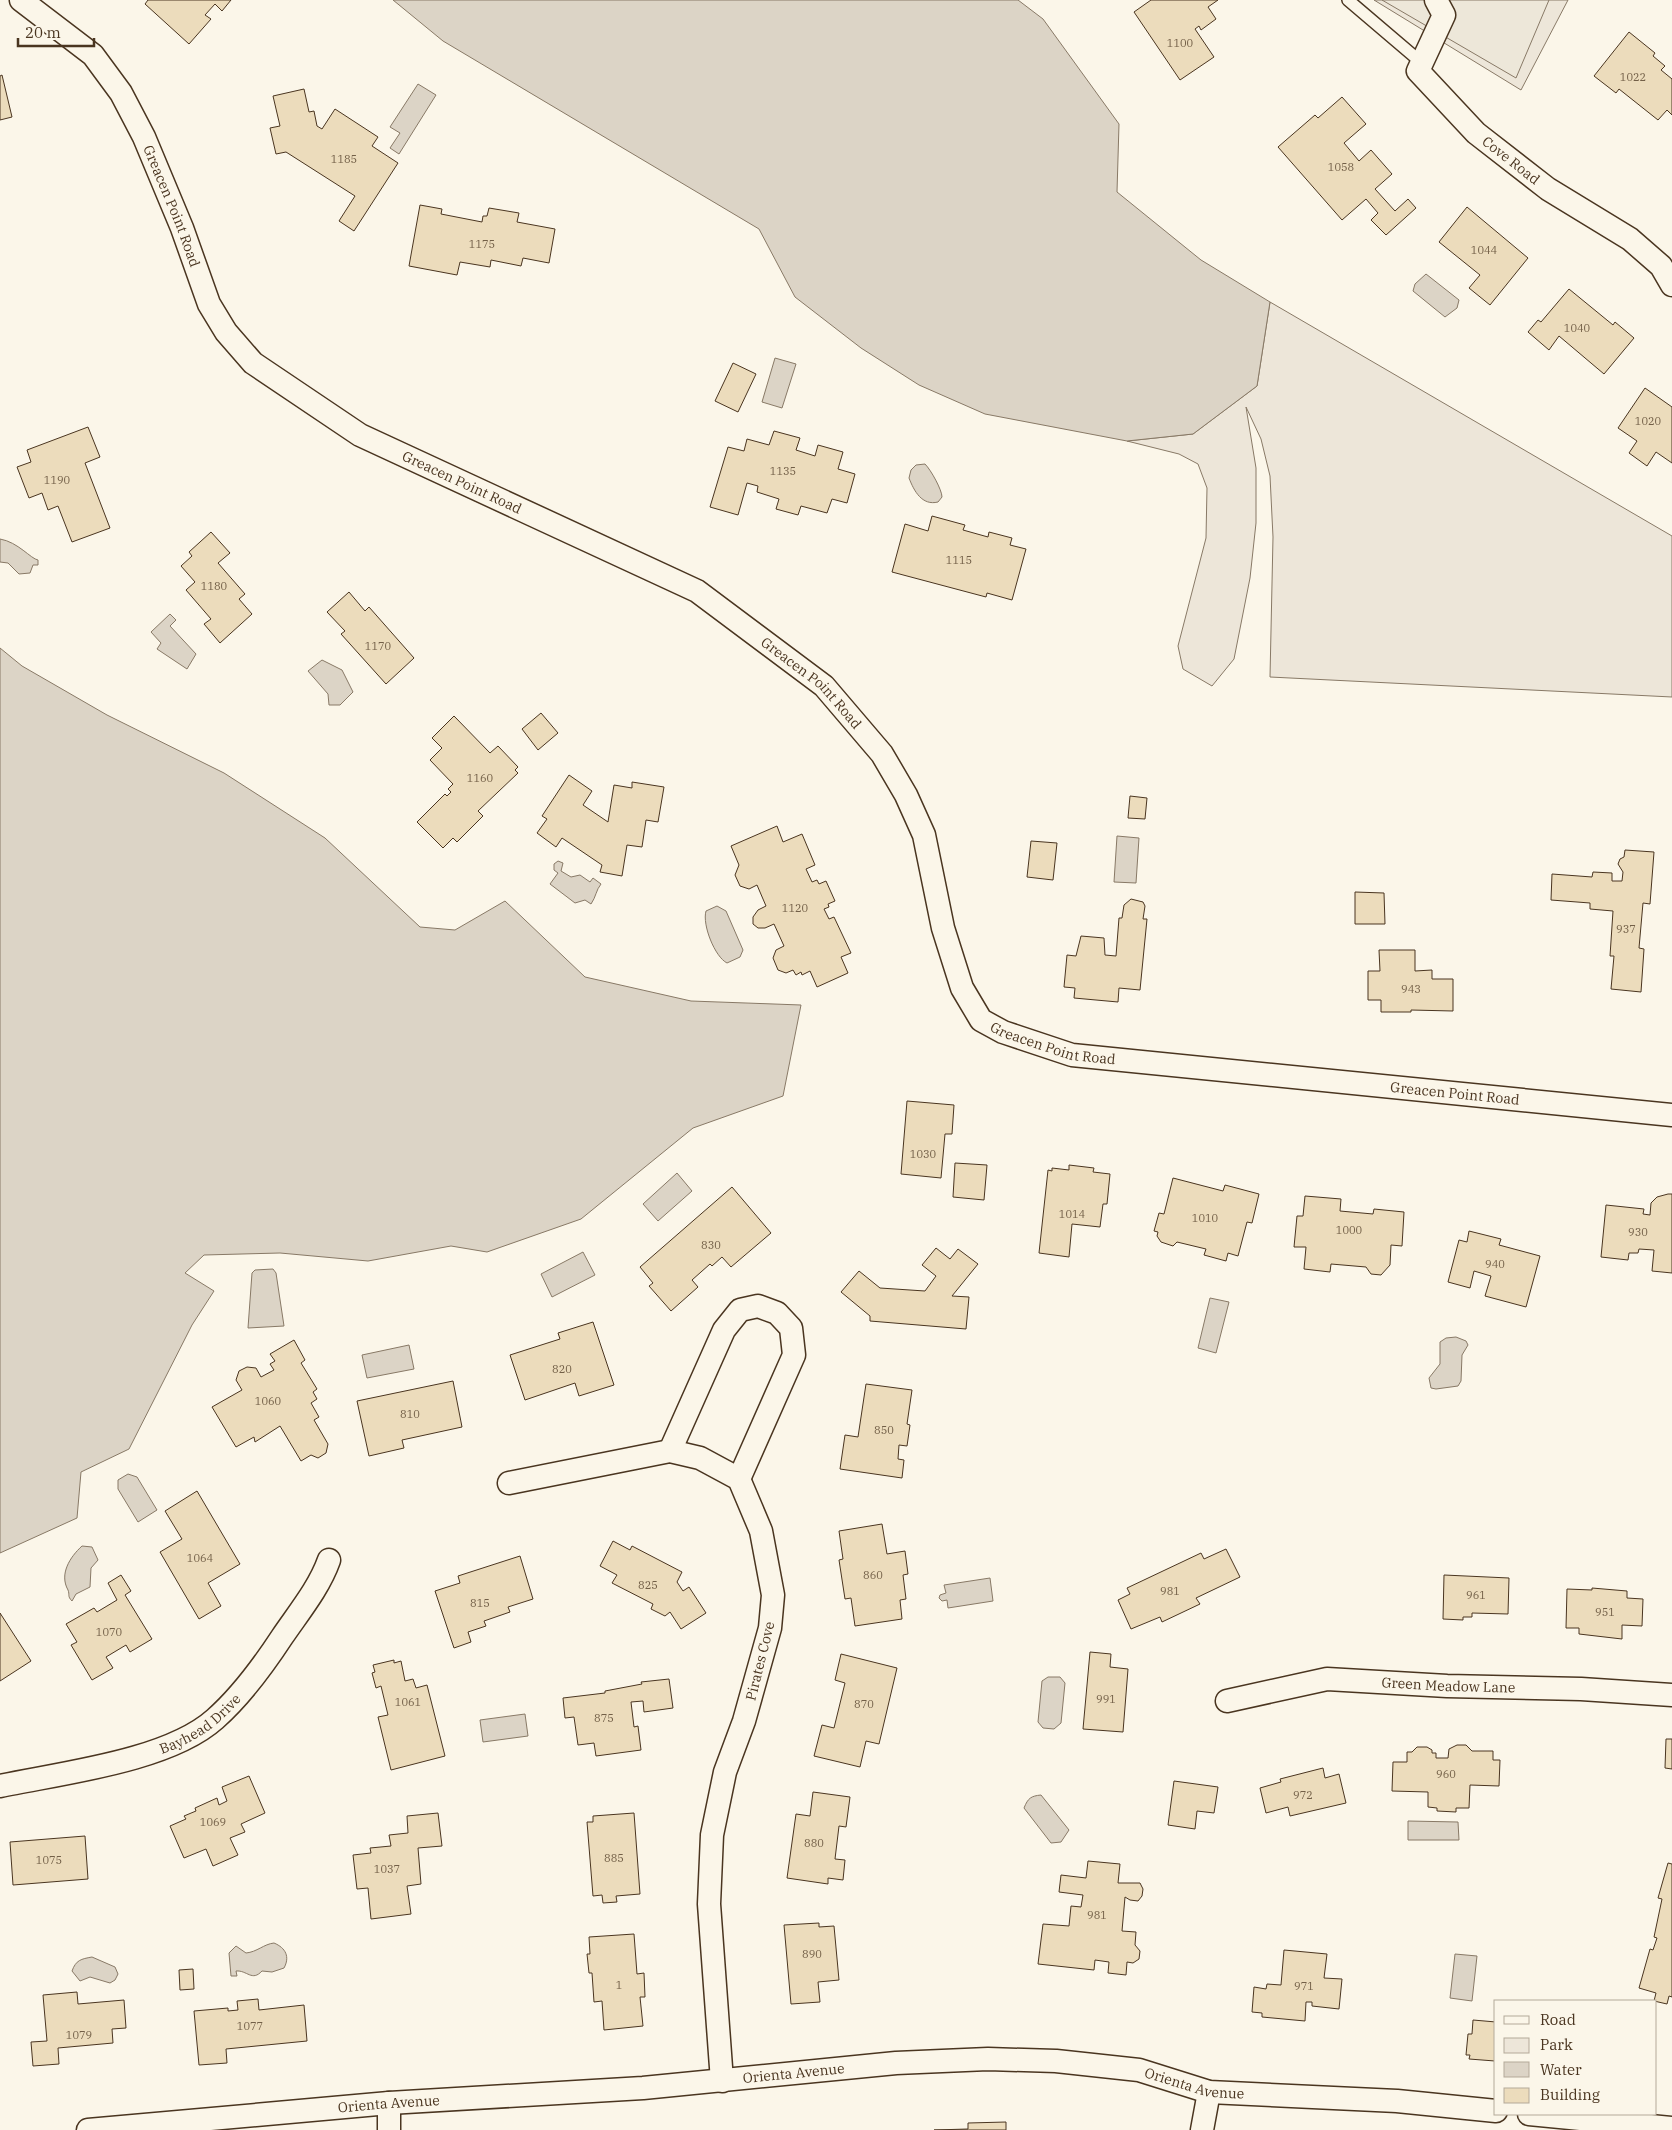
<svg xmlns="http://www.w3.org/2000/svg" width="1672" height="2130" viewBox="0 0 1672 2130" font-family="'IBM Plex Serif',serif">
  <rect width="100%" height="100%" fill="#fbf6e9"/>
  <!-- green -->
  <g fill="#ede6d9" stroke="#887966">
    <polygon points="1374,0 1568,0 1521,90"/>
    <polygon points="1270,302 1672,536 1672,697 1270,677 1273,537 1270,476 1261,439 1246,407 1256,468 1256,523 1250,578 1234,659 1212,686 1183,669 1178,646 1206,538 1207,488 1198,464 1179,454 1127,441 1193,434 1257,386"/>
  </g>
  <!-- parking -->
  <polygon fill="#ede7d9" stroke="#887966" points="1382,0 1549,0 1516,78"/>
  <!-- water -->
  <g fill="#dcd4c6" stroke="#887966">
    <polygon points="393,0 1018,0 1043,19 1119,124 1117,192 1201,260 1270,302 1257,386 1193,434 1127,441 985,414 919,385 861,348 795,297 759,229 443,41"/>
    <polygon points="418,84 436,95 399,154 390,148 400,133 390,127"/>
    <polygon points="1426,274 1459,300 1457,308 1445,317 1413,291 1415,284"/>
    <polygon points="775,358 796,364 782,408 762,402"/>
    <path d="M 925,464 C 931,470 942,490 942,497 L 938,502 C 922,506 914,491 909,478 L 911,470 L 916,465 Z"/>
    <path d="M 0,539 C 18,542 31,559 38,560 L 38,565 L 33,565 L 30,573 L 19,574 L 8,563 L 0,562 Z"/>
    <polygon points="170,614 176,620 170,626 196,654 187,669 157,649 161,643 151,632"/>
    <polygon points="0,648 22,666 107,715 224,773 325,838 420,927 455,930 505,901 585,977 691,1001 801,1005 783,1096 693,1128 581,1219 487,1252 451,1246 368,1261 280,1253 204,1255 185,1273 214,1291 192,1325 129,1449 81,1472 77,1518 0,1553"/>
    <polygon points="322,660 342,670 353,692 340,705 329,705 328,694 308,671"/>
    <polygon points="1117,836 1139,838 1136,883 1114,882"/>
    <path d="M 558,861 L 563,863 L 561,871 L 571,877 L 580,875 L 590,882 L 593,878 L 601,884 C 596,890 596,897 591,904 L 585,900 L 575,903 L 550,884 L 558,873 L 554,870 L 554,864 Z"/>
    <path d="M 717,906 L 726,911 L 743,950 L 740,957 L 727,963 C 715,957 702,925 706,911 Z"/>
    <polygon points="677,1173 692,1191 658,1221 643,1204"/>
    <polygon points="583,1252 595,1275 552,1297 541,1274"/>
    <polygon points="273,1269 276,1273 284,1326 248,1328 252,1273 255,1270"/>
    <polygon points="1210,1298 1229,1302 1216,1353 1198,1348"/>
    <polygon points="1456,1337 1466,1341 1468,1345 1462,1355 1461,1381 1458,1386 1436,1389 1431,1388 1429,1378 1440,1364 1440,1342 1446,1338"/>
    <polygon points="409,1345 414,1369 367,1378 362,1355"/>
    <polygon points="128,1474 137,1477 157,1510 138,1522 118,1489 118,1480"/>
    <path d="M 82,1546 L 92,1547 L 98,1560 L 91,1568 L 90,1587 L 76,1594 L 72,1601 C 67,1596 70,1595 68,1590 C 59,1574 70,1557 82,1546 Z"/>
    <polygon points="990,1578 993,1601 948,1608 947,1600 942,1601 939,1598 940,1595 946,1593 944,1585"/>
    <polygon points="1048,1677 1060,1677 1065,1683 1061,1723 1054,1729 1043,1728 1038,1722 1042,1681"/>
    <polygon points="525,1714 528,1736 483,1742 480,1720"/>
    <path d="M 1041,1795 L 1069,1830 L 1061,1842 L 1051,1843 L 1024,1808 C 1028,1798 1031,1796 1041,1795 Z"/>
    <polygon points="1408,1821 1458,1822 1459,1840 1408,1840"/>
    <path d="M 274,1943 C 286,1948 290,1957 284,1968 L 272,1972 L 262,1971 C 252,1982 247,1970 236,1971 L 237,1976 L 231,1976 L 229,1953 L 236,1946 L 246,1953 C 257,1952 264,1944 274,1943 Z"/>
    <polygon points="1455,1954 1477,1956 1472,2001 1450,1998"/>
    <path d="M 92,1957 L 115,1967 L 118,1974 L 115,1980 L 110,1983 L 90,1977 L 80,1981 L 72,1971 C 76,1960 81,1959 92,1957 Z"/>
  </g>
  <!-- building -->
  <g fill="#ecdcbc" stroke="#4a3520">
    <polygon points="148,0 231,0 222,11 215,4 205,15 211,19 189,44 145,4"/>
    <polygon points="1151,0 1218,0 1208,7 1216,19 1201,30 1199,26 1195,29 1214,57 1180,80 1134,12"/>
    <polygon points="1629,32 1655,53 1653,56 1665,66 1661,70 1672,79 1672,115 1667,110 1658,120 1619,89 1616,93 1594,76"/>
    <polygon points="2,75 12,117 0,120 0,76"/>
    <polygon points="304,89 309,112 314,111 317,126 322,129 335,109 378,137 372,146 398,163 354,231 339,221 355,196 286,152 276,154 270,128 280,126 273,96"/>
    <polygon points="1342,97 1366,124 1344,143 1359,161 1371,150 1392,174 1375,189 1395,211 1408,199 1416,208 1386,235 1371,220 1378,213 1366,199 1342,220 1278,147 1315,115 1318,118"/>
    <polygon points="420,205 442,209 441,214 482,222 483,216 487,216 489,208 519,213 517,222 555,229 549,263 523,258 521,266 491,260 490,267 460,262 457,275 409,266"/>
    <polygon points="1467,207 1528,258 1490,305 1469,288 1480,275 1439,242"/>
    <polygon points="1569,289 1613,325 1615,322 1634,338 1604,374 1559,336 1549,350 1528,332 1538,320 1541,322"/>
    <polygon points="733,363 756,374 738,412 715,401"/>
    <polygon points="1645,388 1672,407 1672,463 1656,452 1647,466 1629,453 1637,441 1618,428"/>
    <polygon points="88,427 100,457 85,463 110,528 72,542 58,506 48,510 42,493 29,498 17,467 31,462 27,450"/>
    <polygon points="774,431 800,438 796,450 815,456 818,445 843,452 838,469 855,474 847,503 832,499 827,513 801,506 798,515 776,509 779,499 757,492 758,486 747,483 738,515 710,507 728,447 744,451 747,439 769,445"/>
    <polygon points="932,516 965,525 963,530 988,537 989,532 1012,538 1010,545 1026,549 1012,600 987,593 986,597 892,572 905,524 928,531"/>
    <polygon points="211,532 230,553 218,563 245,594 239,599 252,614 220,643 204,624 211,619 186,590 195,582 181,566 192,556 189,552"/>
    <polygon points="349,592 365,611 369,607 414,658 386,684 341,634 345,631 327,612"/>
    <polygon points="541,713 558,733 538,750 522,729"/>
    <polygon points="454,716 490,753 498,746 518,767 515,770 518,773 478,811 483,816 457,842 453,838 443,848 417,822 445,794 447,796 451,792 448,789 453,784 430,760 442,748 432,738"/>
    <polygon points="569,775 592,791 583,805 608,822 614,785 632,788 632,782 664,787 658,822 646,820 642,847 627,845 622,876 600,872 602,865 562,838 556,847 537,833 547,819 542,816"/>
    <polygon points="1130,796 1147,798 1145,819 1128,818"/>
    <polygon points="777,826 783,842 802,834 815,865 806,869 812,882 817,880 819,884 826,881 835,901 828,904 829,907 824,909 829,919 834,917 851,953 841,957 848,973 817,987 810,971 802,975 801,972 796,975 793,970 786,973 778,970 773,958 776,950 784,946 774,924 765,928 758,928 753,924 753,917 758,910 766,906 757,885 749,889 740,886 735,875 739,865 731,846"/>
    <polygon points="1031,841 1057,843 1053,880 1027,877"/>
    <polygon points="1625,850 1654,852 1650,904 1643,903 1639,948 1644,949 1641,992 1611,989 1614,956 1610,956 1613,911 1590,909 1590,903 1551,900 1552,874 1592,877 1593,872 1612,873 1612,881 1622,881 1623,872 1618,864 1620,859 1624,857"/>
    <polygon points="1355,892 1384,893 1385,924 1355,924"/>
    <polygon points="1131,899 1143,902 1145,906 1143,919 1147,919 1140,990 1119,988 1118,1002 1074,998 1075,988 1064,987 1067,955 1076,956 1081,936 1104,938 1105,955 1116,956 1119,918 1122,918 1124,905"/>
    <polygon points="1379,950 1415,950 1415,971 1432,970 1432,979 1453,979 1453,1011 1411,1010 1411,1012 1381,1012 1381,1000 1368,1000 1368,971 1380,971"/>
    <polygon points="907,1101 954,1105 952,1134 945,1134 941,1178 901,1174"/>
    <polygon points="955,1163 987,1165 984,1200 953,1197"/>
    <polygon points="1069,1165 1094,1168 1093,1172 1110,1174 1107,1204 1103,1204 1100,1227 1072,1224 1069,1257 1039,1253 1048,1170 1052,1171 1052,1168 1069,1170"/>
    <polygon points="1173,1178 1223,1191 1225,1185 1259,1194 1252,1223 1247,1222 1238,1256 1228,1253 1226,1261 1204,1255 1206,1249 1177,1242 1173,1246 1161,1242 1157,1236 1158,1232 1154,1231 1159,1213 1164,1214"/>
    <polygon points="732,1187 771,1233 731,1267 722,1257 712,1266 710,1264 692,1280 698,1287 671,1311 649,1286 653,1283 640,1267"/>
    <polygon points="1668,1194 1672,1194 1672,1273 1652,1271 1654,1250 1639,1249 1638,1253 1629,1253 1628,1260 1601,1257 1606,1205 1644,1209 1643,1214 1650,1215 1651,1203 1657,1197"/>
    <polygon points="1305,1196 1341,1199 1340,1211 1373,1214 1374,1209 1404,1212 1402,1246 1391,1245 1390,1265 1381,1275 1371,1274 1366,1267 1331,1264 1330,1272 1304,1269 1306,1247 1294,1247 1297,1216 1303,1216"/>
    <polygon points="1469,1231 1501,1239 1499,1245 1540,1256 1526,1307 1485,1296 1491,1276 1474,1271 1470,1288 1448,1282 1459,1240 1467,1242"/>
    <polygon points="936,1248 950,1259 958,1249 978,1264 952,1296 969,1297 966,1329 870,1321 870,1316 841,1292 859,1271 880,1288 925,1291 936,1276 922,1265"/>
    <polygon points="593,1322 614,1385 579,1396 575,1383 525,1400 510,1355 560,1339 558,1333"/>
    <polygon points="294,1340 305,1360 301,1363 317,1389 313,1392 317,1399 311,1403 319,1417 314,1420 328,1444 326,1453 318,1458 311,1455 301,1461 280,1426 255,1442 254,1437 236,1447 212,1407 242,1390 236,1380 239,1371 247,1367 256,1368 261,1377 274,1370 270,1364 275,1361 270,1354"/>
    <polygon points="453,1381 462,1427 402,1440 404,1448 369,1456 357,1401"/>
    <polygon points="866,1384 912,1390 907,1424 910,1425 907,1446 899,1445 898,1459 904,1460 902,1478 840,1469 845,1435 858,1437"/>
    <polygon points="197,1491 240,1564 208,1583 221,1606 199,1619 160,1552 182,1539 165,1511"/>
    <polygon points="882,1524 887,1554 905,1551 908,1574 903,1575 906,1599 900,1600 902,1619 855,1626 851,1598 845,1599 839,1560 843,1559 839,1531"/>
    <polygon points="613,1541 630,1550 632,1546 682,1572 677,1582 683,1591 689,1587 706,1613 681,1629 670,1612 665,1616 651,1609 653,1604 612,1583 617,1575 600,1566"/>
    <polygon points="1226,1549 1240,1577 1196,1598 1200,1604 1162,1622 1160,1617 1131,1629 1118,1600 1130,1594 1127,1588 1201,1553 1204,1559"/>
    <polygon points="520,1556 533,1599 508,1607 510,1612 484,1621 486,1626 468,1632 471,1642 454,1648 435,1591 460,1583 458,1576"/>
    <polygon points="121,1575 131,1591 125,1595 152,1639 130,1652 126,1645 106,1657 113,1668 92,1680 71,1645 77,1642 66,1624 94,1608 97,1612 117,1600 108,1583"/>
    <polygon points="1444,1575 1509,1578 1508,1614 1472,1613 1472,1617 1463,1617 1463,1620 1443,1619"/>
    <polygon points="1592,1588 1627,1591 1627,1598 1643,1599 1642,1626 1622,1625 1622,1639 1579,1634 1579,1628 1566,1628 1567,1589 1592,1590"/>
    <polygon points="0,1613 31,1661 0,1681"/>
    <polygon points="1090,1652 1111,1654 1110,1667 1128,1669 1123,1732 1083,1729"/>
    <polygon points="841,1654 897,1668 879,1744 866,1741 860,1767 814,1756 822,1725 834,1728 845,1683 835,1680"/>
    <polygon points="394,1660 394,1663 401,1661 405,1681 413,1679 416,1688 427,1685 445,1756 391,1770 378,1717 388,1715 381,1686 376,1688 372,1673 375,1672 373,1665"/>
    <polygon points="669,1679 673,1708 644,1712 643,1701 631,1702 634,1727 638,1726 641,1750 596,1756 594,1743 578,1745 574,1717 565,1718 563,1698 605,1693 605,1691 642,1684 641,1682"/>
    <polygon points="1666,1739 1672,1739 1672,1769 1665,1768"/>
    <polygon points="1457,1745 1466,1745 1472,1751 1493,1751 1493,1760 1500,1760 1499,1786 1470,1785 1469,1808 1456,1808 1456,1812 1437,1811 1437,1808 1428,1807 1428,1792 1392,1791 1393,1762 1407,1762 1407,1752 1412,1752 1417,1747 1427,1747 1432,1750 1432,1753 1436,1753 1436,1758 1448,1758 1449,1749"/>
    <polygon points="1323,1768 1325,1778 1339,1774 1346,1803 1290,1816 1288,1807 1266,1813 1260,1788 1281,1782 1280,1779"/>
    <polygon points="249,1776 265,1813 241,1824 245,1832 230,1838 238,1855 213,1866 206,1849 184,1858 170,1826 186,1819 184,1816 196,1811 195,1808 217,1798 219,1805 227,1801 222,1787"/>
    <polygon points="1174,1781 1218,1787 1214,1813 1197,1811 1195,1829 1168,1825"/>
    <polygon points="813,1792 850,1797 846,1827 839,1826 835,1859 845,1860 843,1880 828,1878 828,1884 787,1878 796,1814 810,1816"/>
    <polygon points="438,1813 442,1846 418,1848 421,1884 407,1886 411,1914 371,1919 368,1888 357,1889 353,1855 371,1853 370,1848 391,1846 389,1835 408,1833 407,1816"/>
    <polygon points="634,1813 640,1894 616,1896 617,1902 603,1903 602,1895 593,1896 587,1822 593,1822 593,1816"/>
    <polygon points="85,1836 88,1879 13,1885 10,1842"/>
    <polygon points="1088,1861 1120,1864 1118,1883 1140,1883 1143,1889 1142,1896 1138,1901 1130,1900 1125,1897 1122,1931 1136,1932 1135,1945 1140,1951 1139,1959 1133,1963 1127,1962 1126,1975 1108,1973 1109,1962 1095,1960 1094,1970 1038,1964 1043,1924 1069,1926 1071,1906 1081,1907 1083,1895 1059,1892 1061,1875 1086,1878"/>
    <polygon points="1668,1863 1672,1864 1672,1997 1669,1996 1667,2004 1654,2001 1656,1993 1639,1988 1650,1949 1653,1950 1657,1938 1654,1937 1662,1899 1658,1898"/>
    <polygon points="819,1923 819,1927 834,1926 839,1980 818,1982 820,2002 791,2004 784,1925"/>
    <polygon points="634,1934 637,1974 644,1973 645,1997 640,1997 643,2026 604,2030 602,2001 594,2002 592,1973 589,1973 587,1954 590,1954 589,1937"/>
    <polygon points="1284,1950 1327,1954 1324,1978 1342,1979 1339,2009 1312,2006 1312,2002 1306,2002 1305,2021 1262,2017 1262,2013 1252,2012 1254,1987 1266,1989 1267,1984 1281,1985"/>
    <polygon points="193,1969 194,1989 180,1990 179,1970"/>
    <polygon points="77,1992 78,2004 124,2000 126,2028 112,2029 113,2043 58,2048 59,2064 33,2066 31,2042 47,2041 43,1995"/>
    <polygon points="258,1999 259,2010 304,2005 307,2041 226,2049 227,2063 199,2065 194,2011 228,2008 228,2011 238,2010 237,2001"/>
    <polygon points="1473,2020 1496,2022 1495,2061 1469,2059 1470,2055 1466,2055 1468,2034 1472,2034"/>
    <polygon points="1006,2122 1006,2130 934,2130 968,2129 968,2123"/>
  </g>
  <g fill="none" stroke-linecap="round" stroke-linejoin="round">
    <!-- lane casing -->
    <g stroke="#4a3520" stroke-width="14">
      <polyline id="lane" points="1348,0 1422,63"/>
    </g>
    <!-- street casing -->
    <g stroke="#4a3520" stroke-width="25">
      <g id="street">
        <path id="s1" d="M 21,0 L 93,55 L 121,93 L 144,137 L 182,228 L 209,304 L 226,332 L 253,363 L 360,435 L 697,591 L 824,686 L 882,754 L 906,795 L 924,835 L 943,928 L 962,988 L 981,1020 L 1003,1032 L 1072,1055 L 1672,1115"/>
        <path id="s2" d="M 1436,0 L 1444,15 L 1418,71 L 1476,133 L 1548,189 L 1630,239 L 1661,266 L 1672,285"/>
        <polyline points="670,1451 724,1330 740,1310 758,1306 777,1313 791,1328 794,1355 739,1479"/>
        <polyline points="509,1483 670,1451 700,1458 739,1479 761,1531 773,1595 770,1628 744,1721 725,1772 712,1835 709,1904 722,2081"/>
        <path id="s3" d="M 1227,1701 L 1327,1679 L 1447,1686 L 1581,1689 L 1672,1695"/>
        <path id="s4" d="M 0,1786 C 62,1773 168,1761 215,1719 C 241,1696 263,1666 282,1637 C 299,1612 319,1588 329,1560"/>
        <polyline points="1529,2114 1672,2128"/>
        <path id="s5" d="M 88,2130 L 389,2103 L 643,2088 L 896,2063 L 988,2059 L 1056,2061 L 1139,2070 L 1209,2092 L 1397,2101 L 1496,2111"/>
        <polyline points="389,2130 389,2103"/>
        <polyline points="1202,2130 1209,2092"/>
      </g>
    </g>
    <!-- lane -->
    <use href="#lane" stroke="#fbf6e9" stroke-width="11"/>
    <!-- street -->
    <use href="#street" stroke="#fbf6e9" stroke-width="22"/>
  </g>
  <g text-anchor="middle" stroke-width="4" stroke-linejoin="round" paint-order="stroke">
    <!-- number labels -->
    <g font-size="11" fill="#725f47">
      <text x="1180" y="47">1100</text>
      <text x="1633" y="81">1022</text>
      <text x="344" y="163">1185</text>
      <text x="1341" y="171">1058</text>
      <text x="482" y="248">1175</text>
      <text x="1484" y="254">1044</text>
      <text x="1577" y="332">1040</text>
      <text x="1648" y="425">1020</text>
      <text x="783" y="475">1135</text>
      <text x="57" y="484">1190</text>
      <text x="959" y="564">1115</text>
      <text x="214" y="590">1180</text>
      <text x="378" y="650">1170</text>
      <text x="480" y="782">1160</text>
      <text x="795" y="912">1120</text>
      <text x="1626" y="933">937</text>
      <text x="1411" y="993">943</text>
      <text x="923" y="1158">1030</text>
      <text x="1072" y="1218">1014</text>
      <text x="1205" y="1222">1010</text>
      <text x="1349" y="1234">1000</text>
      <text x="1638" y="1236">930</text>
      <text x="711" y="1249">830</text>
      <text x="1495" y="1268">940</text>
      <text x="562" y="1373">820</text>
      <text x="268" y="1405">1060</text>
      <text x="410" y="1418">810</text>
      <text x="884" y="1434">850</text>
      <text x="200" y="1562">1064</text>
      <text x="873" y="1579">860</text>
      <text x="648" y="1589">825</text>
      <text x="1170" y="1595">981</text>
      <text x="1476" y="1599">961</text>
      <text x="480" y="1607">815</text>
      <text x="1605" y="1616">951</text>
      <text x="109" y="1636">1070</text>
      <text x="1106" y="1703">991</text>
      <text x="408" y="1706">1061</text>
      <text x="864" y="1708">870</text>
      <text x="604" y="1722">875</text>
      <text x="1446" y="1778">960</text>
      <text x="1303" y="1799">972</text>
      <text x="213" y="1826">1069</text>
      <text x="814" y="1847">880</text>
      <text x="614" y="1862">885</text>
      <text x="49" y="1864">1075</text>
      <text x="387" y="1873">1037</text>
      <text x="1097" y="1919">981</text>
      <text x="812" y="1958">890</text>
      <text x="619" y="1989">1</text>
      <text x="1304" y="1990">971</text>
      <text x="250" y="2030">1077</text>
      <text x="79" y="2039">1079</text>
    </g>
    <!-- street labels -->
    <g font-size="14" fill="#4a3520" stroke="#fbf6e9">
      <text dy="5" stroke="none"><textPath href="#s2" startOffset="208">Cove Road</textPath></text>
      <text dy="5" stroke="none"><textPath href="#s1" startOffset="262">Greacen Point Road</textPath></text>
      <text dy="5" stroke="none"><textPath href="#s1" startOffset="682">Greacen Point Road</textPath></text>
      <text dy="5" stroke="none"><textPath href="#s1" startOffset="1088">Greacen Point Road</textPath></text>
      <text dy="5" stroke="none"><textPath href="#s1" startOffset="1552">Greacen Point Road</textPath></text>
      <text dy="5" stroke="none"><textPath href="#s1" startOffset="1958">Greacen Point Road</textPath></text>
      <text transform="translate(760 1661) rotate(-76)" y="5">Pirates Cove</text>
      <text dy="5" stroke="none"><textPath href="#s3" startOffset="224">Green Meadow Lane</textPath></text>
      <text dy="5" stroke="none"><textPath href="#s4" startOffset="212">Bayhead Drive</textPath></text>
      <text dy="5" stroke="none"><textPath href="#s5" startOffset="708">Orienta Avenue</textPath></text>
      <text dy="5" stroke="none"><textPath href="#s5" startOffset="1112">Orienta Avenue</textPath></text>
      <text dy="5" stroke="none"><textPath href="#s5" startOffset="302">Orienta Avenue</textPath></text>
    </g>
  </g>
  <!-- legend -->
  <rect x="1494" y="2000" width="162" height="115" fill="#fbf6e9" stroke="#b4a999"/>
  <rect x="1504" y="2016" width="25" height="8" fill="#fbf6e9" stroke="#b4a999"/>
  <text x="1540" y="2025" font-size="15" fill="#4a3520">Road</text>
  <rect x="1504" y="2038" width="25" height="15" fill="#ede6d9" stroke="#b4a999"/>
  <text x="1540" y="2050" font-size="15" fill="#4a3520">Park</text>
  <rect x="1504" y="2062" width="25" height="15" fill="#dcd4c6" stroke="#b4a999"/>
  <text x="1540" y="2075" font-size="15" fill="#4a3520">Water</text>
  <rect x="1504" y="2088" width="25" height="15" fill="#ecdcbc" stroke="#b4a999"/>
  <text x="1540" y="2100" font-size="15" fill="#4a3520">Building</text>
  <!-- scale -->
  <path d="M18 38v8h76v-8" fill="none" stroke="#4a3520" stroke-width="2.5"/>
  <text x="25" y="38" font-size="15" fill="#4a3520" stroke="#fbf6e9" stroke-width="4" paint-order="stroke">20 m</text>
</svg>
